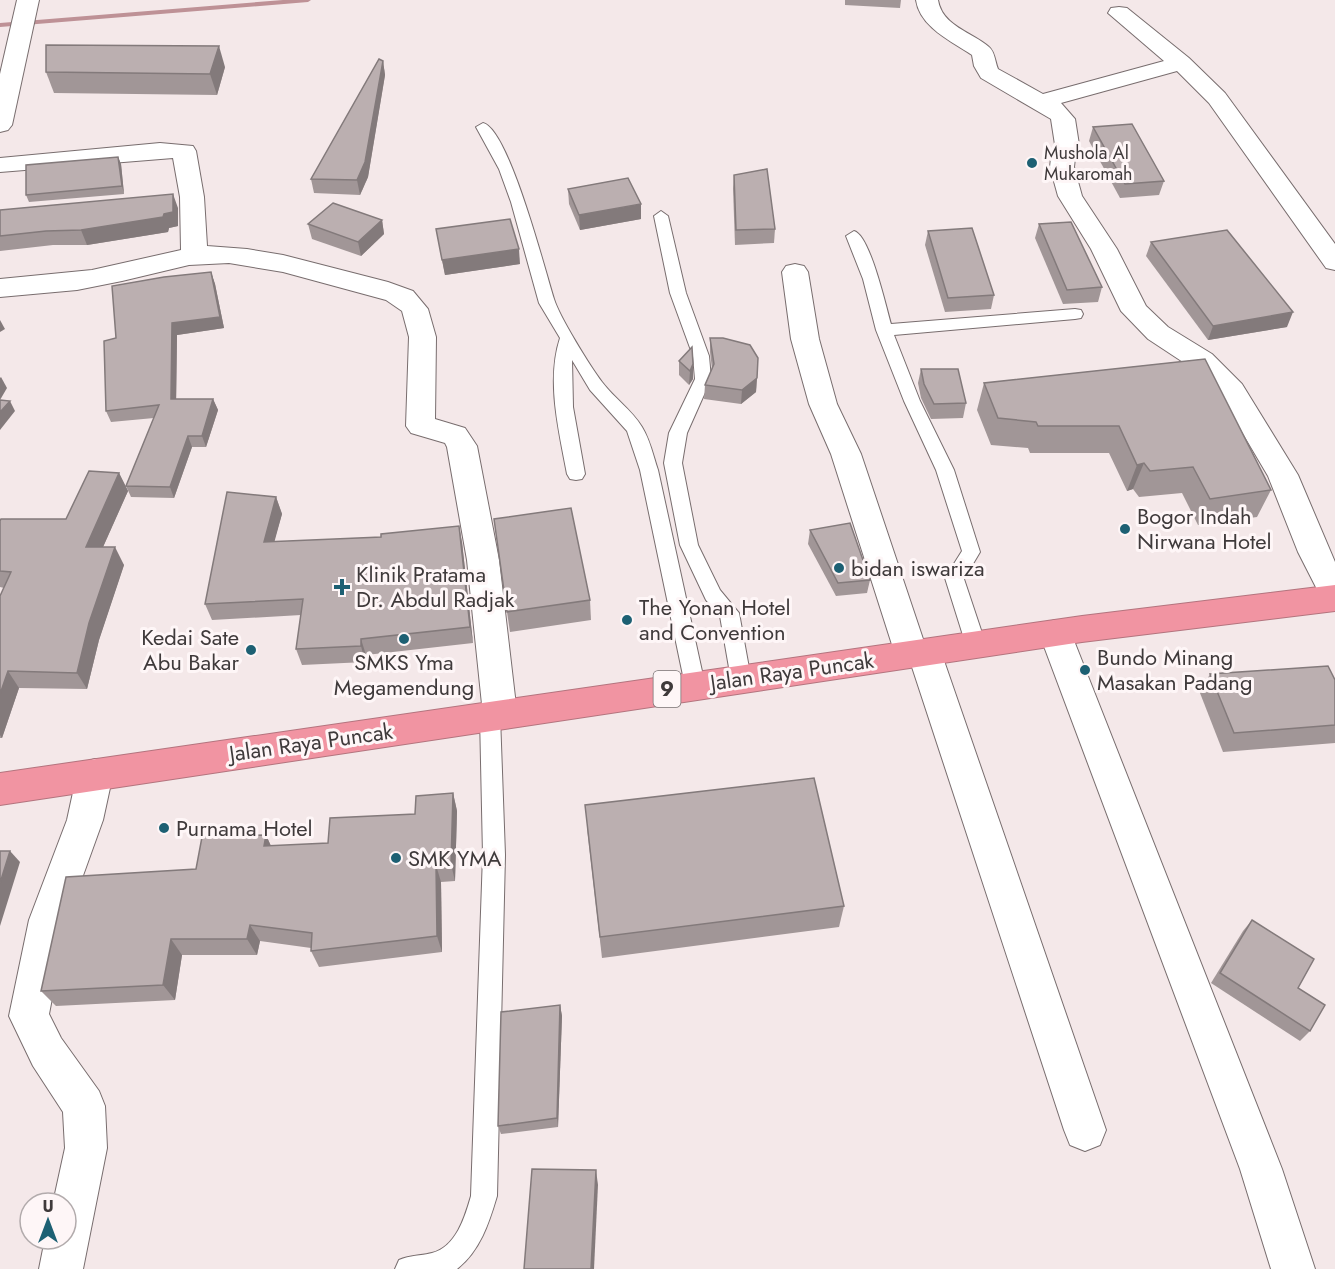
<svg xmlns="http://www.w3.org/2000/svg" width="1335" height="1269" viewBox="0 0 1335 1269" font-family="Jost,sans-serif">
  <rect width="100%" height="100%" fill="#f4e8e9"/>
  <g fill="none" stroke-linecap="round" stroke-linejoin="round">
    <!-- stream -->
    <polygon fill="#be9196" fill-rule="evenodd" points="283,0 311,0 308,2 0,27 0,23"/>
    <!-- lane casing -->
    <g stroke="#786d6e" stroke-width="2">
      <g id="lane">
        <path d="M 483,123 C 509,129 545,271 554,299 C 559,316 591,368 602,382 C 614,398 632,410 642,427 C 650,440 653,455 658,470 L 705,685 L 702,691 L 695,693 L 688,691 L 685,685 L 640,470 L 627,431 L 590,390 L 572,360 L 573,407 L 585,474 L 582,479 L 576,480 L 570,479 L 567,474 C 559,431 546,381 560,338 L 539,303 L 511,202 L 499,169 L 476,127 Z"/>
        <polygon points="661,211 668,216 686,293 709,356 711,379 687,433 682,463 698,545 720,590 739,613 751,679 748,685 741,687 734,685 731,679 720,616 706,600 680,545 664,463 669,433 695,379 693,356 670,293 654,216"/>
        <path d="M 854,231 C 870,235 886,307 891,324 L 1075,309 L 1081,310 L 1083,314 L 1081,318 L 1075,319 L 894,335 L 920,401 L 954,470 L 980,552 L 964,579 L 986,645 L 983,651 L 976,653 L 969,651 L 966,645 L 945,578 L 962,551 L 936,470 L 904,401 L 876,330 L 863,279 L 846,236 Z"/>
        <path d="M 490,707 L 497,710 L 500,716 L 505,855 L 497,1196 C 489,1223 480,1251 457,1269 L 395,1269 L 399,1260 C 410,1255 420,1256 432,1253 C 456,1247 465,1217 471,1196 L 483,855 L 480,716 L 483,710 Z"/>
      </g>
    </g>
    <!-- street casing -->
    <g stroke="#786d6e" stroke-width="2">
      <g id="street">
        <polygon points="17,0 39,0 12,125 8,130 0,132 0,74"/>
        <path d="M 916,0 L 938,0 C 942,26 972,32 989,47 C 995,52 995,62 998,69 L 1043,94 L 1164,61 L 1108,13 L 1111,8 L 1119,7 L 1127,8 L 1189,58 L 1225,93 L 1335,244 L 1335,270 L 1326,268 L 1209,103 L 1177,71 L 1061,103 L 1075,119 L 1080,151 L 1075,158 L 1074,167 L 1082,196 L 1117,249 L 1146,306 L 1168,327 L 1212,354 L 1242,384 L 1298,475 L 1335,562 L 1335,607 L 1324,603 L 1298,552 L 1268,476 L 1222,398 L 1192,368 L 1148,339 L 1121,311 L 1091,249 L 1058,196 L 1050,167 L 1051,158 L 1056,151 L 1051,119 L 981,78 L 974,66 L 972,55 C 951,41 920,27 916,0 Z"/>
        <polygon points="160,143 193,146 196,151 204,197 207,246 247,249 283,255 388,282 413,291 428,309 436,337 435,419 465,428 477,446 499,560 517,714 512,724 500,728 488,724 483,714 467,560 447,447 445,443 411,433 406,426 409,337 402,311 386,300 283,272 229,263 189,265 122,281 77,290 0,297 0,279 92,270 181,250 180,197 173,158 0,172 0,158"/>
        <polygon points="795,264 804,266 808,272 819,339 837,404 861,454 923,639 936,642 941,652 1106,1130 1100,1145 1085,1151 1070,1145 1064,1130 912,667 900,664 895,654 831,454 809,404 791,339 782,272 786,266"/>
        <polygon points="1055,620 1067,624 1071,633 1282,1169 1315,1269 1271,1269 1240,1169 1039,633 1043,624"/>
        <polygon points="95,759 108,763 113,774 103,820 67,920 49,1014 61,1038 99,1091 105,1106 107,1148 83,1269 39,1269 45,1239 66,1239 66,1203 53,1203 65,1148 63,1112 33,1066 9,1016 29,920 67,820 77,774 82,763"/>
      </g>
    </g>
    <!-- highway casing -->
    <g stroke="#b3747e" stroke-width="2">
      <polygon id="highway" points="1335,585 1335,611 1082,642 0,805 0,773 1082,616"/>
    </g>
    <!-- lane -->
    <use href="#lane" fill="#fff" fill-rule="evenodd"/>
    <!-- street -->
    <use href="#street" fill="#fff" fill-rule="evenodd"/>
    <!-- highway -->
    <use href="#highway" fill="#f194a2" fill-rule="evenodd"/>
  </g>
  <!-- wall -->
  <g fill="#a19697">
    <polygon points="845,0 901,0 900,8 845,5"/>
    <polygon points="383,61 385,75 368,177 360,195 314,193 311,179"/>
    <polygon points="225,67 217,95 54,93 46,72"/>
    <polygon points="1093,127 1164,181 1159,195 1120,198 1089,141"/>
    <polygon points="118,157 121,164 124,194 29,202 26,195"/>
    <polygon points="734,175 775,229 774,243 735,245 733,189"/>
    <polygon points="568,189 641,219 580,230 569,204"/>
    <polygon points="178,208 178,226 169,228 168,232 87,245 53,245 0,251 0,210"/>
    <polygon points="382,220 384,234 361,256 312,239 308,224"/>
    <polygon points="1039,224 1102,287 1098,302 1063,304 1035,238"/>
    <polygon points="436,229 520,264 445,275"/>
    <polygon points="928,231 994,295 991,309 945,312 925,245"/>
    <polygon points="1151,242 1287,327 1208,340 1146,256"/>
    <polygon points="211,272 215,284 224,328 177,335 176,399 213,399 218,410 206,447 192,447 174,498 131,497 126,486 154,418 111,422 106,411"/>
    <polygon points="710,338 758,358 756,392 741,404 704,399 705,385 712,369 710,352"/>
    <polygon points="1205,359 1271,490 1257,517 1198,525 1182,493 1139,497 1133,489 1127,491 1109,453 1030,453 1028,448 991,445 977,410 984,383"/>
    <polygon points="679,361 693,364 693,379 689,385 679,375"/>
    <polygon points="921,369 966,403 963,418 931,419 921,398 918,383"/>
    <polygon points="119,473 128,491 103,547 124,565 99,640 87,689 19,688 2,738 0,738 0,596 4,588 0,587 0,521 66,519"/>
    <polygon points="276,497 282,514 274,541 462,542 473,643 366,655 365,662 302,665 296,649 301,615 212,620 205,604"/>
    <polygon points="810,530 870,580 867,593 836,596 808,544"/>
    <polygon points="590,600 591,620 510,632 507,612"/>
    <polygon points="1210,674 1335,680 1335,743 1223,752 1200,693"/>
    <polygon points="453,793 457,811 455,881 441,882 442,952 319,967 311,951 311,948 260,941 257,955 182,955 175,1000 56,1006 41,991 196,869 266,835 271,846 328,843 415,814"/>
    <polygon points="587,828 844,906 839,927 602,958"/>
    <polygon points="1252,920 1298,988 1310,1031 1300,1041 1211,983 1243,931"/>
    <polygon points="560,1005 562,1016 558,1127 501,1134 498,1126"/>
  </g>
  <!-- shaded-wall -->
  <g fill="#837a7b">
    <polygon points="219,46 225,67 217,95 210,74"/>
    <polygon points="383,61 385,75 368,177 360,195 357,180"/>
    <polygon points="118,157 121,164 124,194 122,186"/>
    <polygon points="173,194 178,208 178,226 169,228 168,232 87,245 81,230 164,214"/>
    <polygon points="641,204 641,219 580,230 579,215"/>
    <polygon points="382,220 384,234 361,256 358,242"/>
    <polygon points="519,249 520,264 445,275 442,260"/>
    <polygon points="211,272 215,284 224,328 177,335 176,411 171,399 172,323"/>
    <polygon points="1293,312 1287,327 1208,340 1213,326"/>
    <polygon points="0,320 5,329 0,332"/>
    <polygon points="693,364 693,379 689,385 690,371"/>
    <polygon points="1,377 7,388 0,400 0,378"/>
    <polygon points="757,378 756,392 741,404 742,390"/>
    <polygon points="213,399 218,410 206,447 202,436"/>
    <polygon points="10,401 15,411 0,430 0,412"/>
    <polygon points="188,436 192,447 174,498 170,487"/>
    <polygon points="1144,463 1133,489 1127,491 1137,465"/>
    <polygon points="119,473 128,491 95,565 86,547"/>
    <polygon points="276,497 282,514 270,558 264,542"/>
    <polygon points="459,526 462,542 473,643 470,627"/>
    <polygon points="115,547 124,565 99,640 87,689 77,673 89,623"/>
    <polygon points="361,639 366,655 365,662 361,646"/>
    <polygon points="8,671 19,688 2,738 0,735 0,694"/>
    <polygon points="453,793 457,811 455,881 451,864"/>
    <polygon points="266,835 274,853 264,846"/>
    <polygon points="10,851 20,862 0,926 0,883"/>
    <polygon points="436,865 441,882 442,952 437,936"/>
    <polygon points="250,925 260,941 257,955 247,939"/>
    <polygon points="171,939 182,955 175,1000 163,985"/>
    <polygon points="560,1005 562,1016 558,1127 557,1118"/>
    <polygon points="596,1170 598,1185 594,1269 591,1269"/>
  </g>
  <!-- building -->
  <g fill="#bbafb0" stroke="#837a7b" stroke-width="1.5">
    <polygon points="46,45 219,46 210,74 46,72"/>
    <polygon points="379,59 383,61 365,162 357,180 311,179"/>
    <polygon points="1132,124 1164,181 1125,184 1093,127"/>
    <polygon points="118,157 122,186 26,195 26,165"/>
    <polygon points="767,169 775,229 736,230 734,175"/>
    <polygon points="628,178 641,204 579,215 568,189"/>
    <polygon points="173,194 173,212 164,214 163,217 81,230 46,231 0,236 0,210"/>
    <polygon points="333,203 382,220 358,242 308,224"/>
    <polygon points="510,219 519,249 442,260 436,229"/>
    <polygon points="1071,222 1102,287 1067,290 1039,224"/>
    <polygon points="972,228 994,295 948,298 928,231"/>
    <polygon points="1227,230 1293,312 1213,326 1151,242"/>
    <polygon points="211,272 220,317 172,323 171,399 213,399 202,436 188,436 170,487 126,486 159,405 106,411 104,341 116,338 112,286 164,277"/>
    <polygon points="710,338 723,338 750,345 758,358 757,378 742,390 705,385 714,364"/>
    <polygon points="692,347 693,364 690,371 679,361"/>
    <polygon points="1205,359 1271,490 1210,499 1193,467 1150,471 1144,463 1137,465 1119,426 1038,426 1036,422 998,418 984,383"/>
    <polygon points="921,369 958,369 966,403 934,404 924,384"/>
    <polygon points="0,400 10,401 0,412"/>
    <polygon points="89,471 119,473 86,547 115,547 89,623 77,673 8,671 0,694 0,596 11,572 0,571 0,521 1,519 66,519"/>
    <polygon points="227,492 276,497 264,542 381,537 381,534 459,526 470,627 361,639 361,646 296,649 303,599 205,604"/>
    <polygon points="571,508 590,600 507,612 494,519"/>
    <polygon points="850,523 870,580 838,583 810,530"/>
    <polygon points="1328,666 1335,680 1335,725 1234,733 1210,674"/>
    <polygon points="814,778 844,906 600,937 585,805"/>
    <polygon points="453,793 451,864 436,865 437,936 311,951 312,933 250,925 247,939 171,939 163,985 41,991 66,877 196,869 202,837 266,835 264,846 328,843 330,818 415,814 416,796"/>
    <polygon points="0,851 10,851 0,883"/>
    <polygon points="1252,920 1314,959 1298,988 1325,1005 1310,1031 1220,973"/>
    <polygon points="560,1005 557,1118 498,1126 501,1012"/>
    <polygon points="532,1169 596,1170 591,1269 524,1269"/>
  </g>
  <!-- markers -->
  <g fill="#1d6073" stroke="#fef6f7" stroke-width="2">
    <circle cx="1032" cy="163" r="6"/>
    <circle cx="1125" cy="529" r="6"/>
    <circle cx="839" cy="568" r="6"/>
    <path d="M339 578h6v6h6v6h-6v6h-6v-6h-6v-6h6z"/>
    <circle cx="627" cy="620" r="6"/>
    <circle cx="404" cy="639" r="6"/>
    <circle cx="251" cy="650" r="6"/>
    <circle cx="1085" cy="670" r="6"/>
    <circle cx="164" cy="828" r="6"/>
    <circle cx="396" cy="858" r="6"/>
  </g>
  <g text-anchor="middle" stroke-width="6" stroke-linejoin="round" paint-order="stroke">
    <!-- far-poi labels -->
    <g font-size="18" fill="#3f3a3b" stroke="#fef6f7" text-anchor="start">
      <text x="1044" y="159">Mushola Al<tspan x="1044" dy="21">Mukaromah</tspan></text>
    </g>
    <!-- shield labels -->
    <rect fill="#fef6f7" stroke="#787273" stroke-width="1.5" x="653.5" y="671" width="27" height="36" rx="4.5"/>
    <g font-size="21" font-weight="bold" fill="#3f3a3b">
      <text x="667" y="696">9</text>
    </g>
    <!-- poi labels -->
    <g font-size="22" fill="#3f3a3b" stroke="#fef6f7" text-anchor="start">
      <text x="1137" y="524">Bogor Indah<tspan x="1137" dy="25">Nirwana Hotel</tspan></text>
      <text x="851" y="576">bidan iswariza</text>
      <text x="356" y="582">Klinik Pratama<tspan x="356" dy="25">Dr. Abdul Radjak</tspan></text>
      <text x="639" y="615">The Yonan Hotel<tspan x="639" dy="25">and Convention</tspan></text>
      <text x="239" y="645" text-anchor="end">Kedai Sate<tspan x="239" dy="25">Abu Bakar</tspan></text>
      <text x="1097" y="665">Bundo Minang<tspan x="1097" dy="25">Masakan Padang</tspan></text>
      <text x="404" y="670" text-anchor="middle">SMKS Yma<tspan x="404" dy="25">Megamendung</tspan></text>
      <text x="176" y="836">Purnama Hotel</text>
      <text x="408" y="866">SMK YMA</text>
    </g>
    <!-- street labels -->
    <g font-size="22" fill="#3f3a3b" stroke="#fef6f7">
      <text transform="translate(792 671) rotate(-8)" y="8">Jalan Raya Puncak</text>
      <text transform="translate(311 742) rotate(-8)" y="8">Jalan Raya Puncak</text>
    </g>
  </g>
  <!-- north arrow -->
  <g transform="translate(48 1221)"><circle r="28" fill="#fef6f7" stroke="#b2abac" stroke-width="1.5"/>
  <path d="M0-4.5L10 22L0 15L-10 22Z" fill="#1d6073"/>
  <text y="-9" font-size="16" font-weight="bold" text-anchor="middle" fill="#3f3a3b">U</text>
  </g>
</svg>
